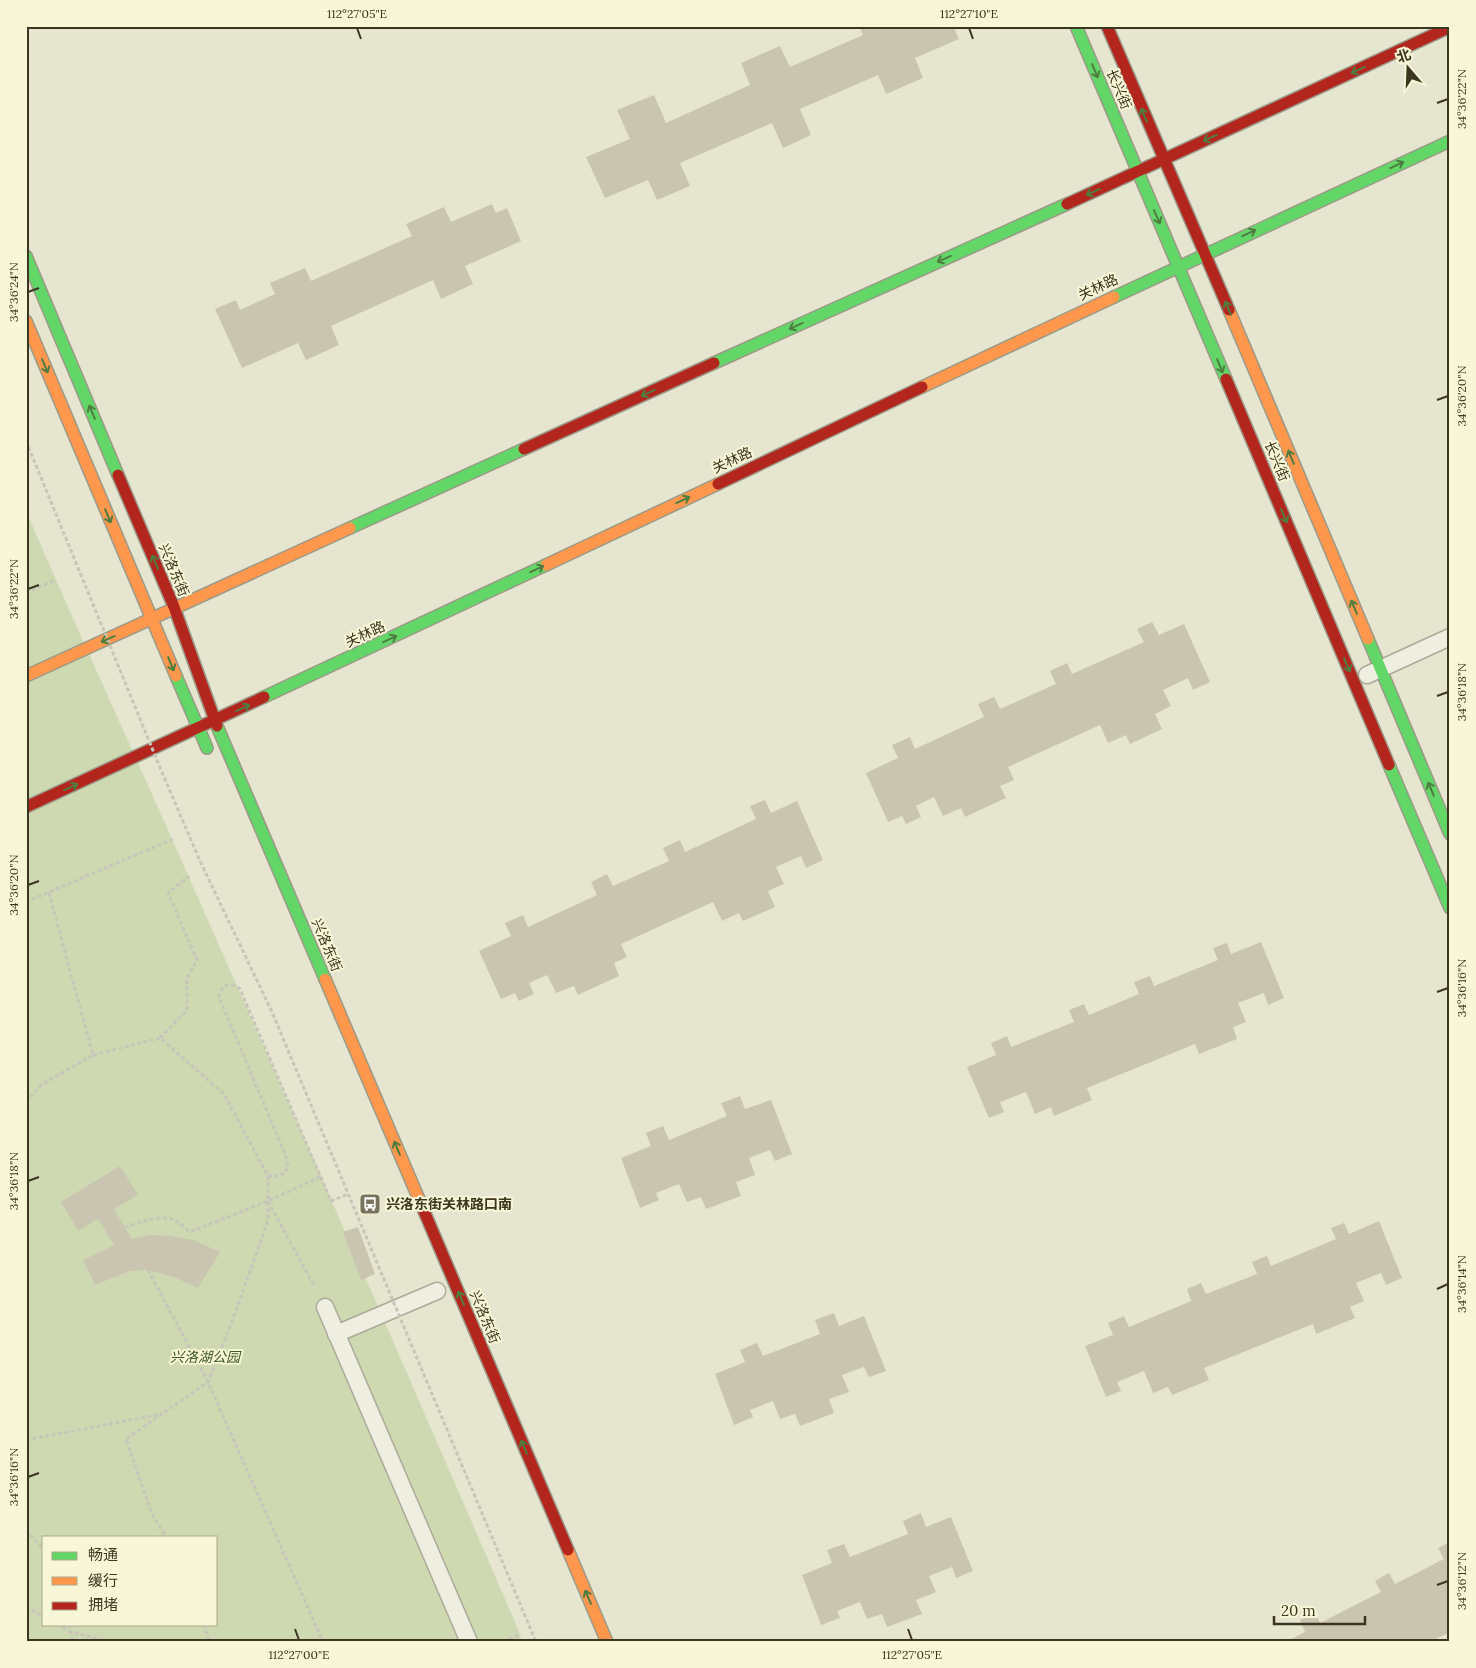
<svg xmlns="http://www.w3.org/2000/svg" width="1476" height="1668" viewBox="0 0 1476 1668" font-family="Lora,'Noto Sans SC',serif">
  <rect width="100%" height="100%" fill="#e6e6d0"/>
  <!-- green -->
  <path fill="#ced9b2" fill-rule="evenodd" d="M 26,511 C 83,644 145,776 203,909 C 309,1148 414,1388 518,1629 L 522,1642 L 26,1642 ZM 44,1537 L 216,1537 L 216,1624 L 44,1624 Z"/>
  <!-- building -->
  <g fill="#cac5b0">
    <polygon points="859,26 953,26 959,39 915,58 923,78 886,94 878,75 800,109 811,135 783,148 772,123 680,163 690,186 657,200 648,180 605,198 586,157 630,139 617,110 654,95 666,123 750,85 741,63 780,46 790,67 863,35"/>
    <polygon points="492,204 496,213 507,208 521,241 465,266 473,284 441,299 433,280 331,326 339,345 306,360 298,343 242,368 215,309 236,300 240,310 275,294 270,283 305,268 311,281 412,236 406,224 444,207 451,222"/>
    <polygon points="1152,622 1159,635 1184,624 1210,682 1193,690 1188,678 1163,690 1171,706 1155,714 1162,729 1130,744 1126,735 1108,743 1100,725 1008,767 1014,780 1000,786 1006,798 965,817 961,808 943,816 934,797 916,806 921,817 906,824 902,816 888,822 866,773 898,758 892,745 910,737 915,749 984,717 978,704 994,697 1000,709 1056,684 1050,671 1067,663 1072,674 1144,642 1137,629"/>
    <polygon points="765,800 771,813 797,801 823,860 806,868 801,856 776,867 784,884 768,891 775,907 743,921 739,913 722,921 713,902 621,944 627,957 614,963 619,976 578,995 574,986 556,993 547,975 529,983 534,994 519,1001 515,993 501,999 479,951 511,936 505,923 523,915 528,927 597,895 591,882 607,874 613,886 669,861 663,848 680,840 685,852 756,819 750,806"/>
    <polygon points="1261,942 1284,998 1268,1005 1264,993 1238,1003 1246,1022 1233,1027 1237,1039 1199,1054 1195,1044 1087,1088 1092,1100 1054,1116 1051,1107 1035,1114 1026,1092 1000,1102 1004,1112 989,1118 967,1067 996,1055 991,1043 1007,1036 1011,1047 1074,1022 1069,1010 1084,1004 1089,1015 1139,994 1134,982 1150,976 1154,986 1218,960 1213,948 1227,943 1231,954"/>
    <polygon points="740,1096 745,1109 771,1100 792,1154 775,1161 770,1150 749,1158 755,1175 736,1182 741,1196 706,1209 701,1197 687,1202 679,1184 656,1193 659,1200 640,1208 621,1158 651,1146 646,1133 663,1126 669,1140 727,1116 721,1103"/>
    <polygon points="120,1166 138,1195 114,1209 132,1239 149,1235 170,1236 193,1240 220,1252 198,1288 174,1277 148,1270 130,1271 95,1285 83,1260 114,1245 98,1219 78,1231 61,1202"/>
    <polygon points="1379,1221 1402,1278 1386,1285 1381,1273 1356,1283 1364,1301 1350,1307 1355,1318 1316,1334 1313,1324 1204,1368 1209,1380 1172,1395 1168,1387 1153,1393 1144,1371 1117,1382 1121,1391 1106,1397 1085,1346 1113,1335 1108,1323 1124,1316 1129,1327 1191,1301 1187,1289 1201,1283 1206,1294 1257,1274 1252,1262 1267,1256 1271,1266 1336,1239 1331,1228 1344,1223 1349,1234"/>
    <polygon points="358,1227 375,1274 361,1280 343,1232"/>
    <polygon points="834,1313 839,1326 864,1316 886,1371 869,1377 864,1367 842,1375 849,1392 829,1399 834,1413 800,1426 795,1414 780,1419 773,1401 750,1410 753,1417 734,1425 715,1374 745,1362 740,1350 757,1343 763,1356 820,1334 815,1320"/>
    <polygon points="921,1513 926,1527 951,1517 973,1571 956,1578 952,1567 929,1576 936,1592 916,1600 922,1614 887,1627 882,1614 867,1619 860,1602 837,1611 840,1618 821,1625 802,1575 832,1563 827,1550 844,1544 850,1557 908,1534 903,1521"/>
    <polygon points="1450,1542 1450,1632 1430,1642 1285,1642 1305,1632 1300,1620 1315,1612 1320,1623 1381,1592 1375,1581 1389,1573 1395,1584 1444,1559 1438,1548"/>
  </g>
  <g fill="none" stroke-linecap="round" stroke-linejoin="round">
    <!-- lane casing -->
    <g stroke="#acaa98" stroke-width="19">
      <g id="lane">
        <polyline points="1367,675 1450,637"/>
        <polyline points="325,1307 469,1642"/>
        <polyline points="336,1334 437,1291"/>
      </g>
    </g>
    <!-- fast casing -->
    <g stroke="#9b9a88" stroke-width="14">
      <g id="fast">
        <polyline points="1076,26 1226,379"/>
        <polyline points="26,256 118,475"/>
        <polyline points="1114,297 1450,141"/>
        <polyline points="714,363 1067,204"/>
        <polyline points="350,528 524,449"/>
        <polyline points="1368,639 1450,834"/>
        <polyline points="176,676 207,748"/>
        <polyline points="264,697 546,565"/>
        <polyline points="217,726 325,979"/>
        <polyline points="1389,765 1450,908"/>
      </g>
    </g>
    <!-- slow casing -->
    <g stroke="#9b9a88" stroke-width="14">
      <g id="slow">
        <polyline points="1229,310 1368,639"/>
        <polyline points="26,321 176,676"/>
        <polyline points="922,387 1114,297"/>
        <polyline points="546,565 718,484"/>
        <polyline points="26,676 350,528"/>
        <polyline points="325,979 421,1204"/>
        <polyline points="568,1550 607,1642"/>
      </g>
    </g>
    <!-- jam casing -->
    <g stroke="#9b9a88" stroke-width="14">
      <g id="jam">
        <polyline points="1107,26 1229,310"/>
        <polyline points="1067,204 1450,27"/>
        <polyline points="1226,379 1389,765"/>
        <polyline points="524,449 714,363"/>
        <polyline points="118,475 174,607 217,726"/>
        <polyline points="718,484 922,387"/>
        <polyline points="26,807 264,697"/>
        <polyline points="421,1204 568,1550"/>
      </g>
    </g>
    <!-- path -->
    <g stroke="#c7c6b8" stroke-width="3" stroke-dasharray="4 2.5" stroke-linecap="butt">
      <polyline points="26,593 55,580"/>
      <polyline points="26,902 173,839"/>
      <polyline points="160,1038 187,1010 187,978 197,960 168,893 189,876"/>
      <polyline points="93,1055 160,1038 224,1094 268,1176 268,1220 236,1311 208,1382 126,1439 152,1514 166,1537"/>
      <polyline points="26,1102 41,1085 93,1055 49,893"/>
      <polyline points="268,1176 279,1176 286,1172 288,1162 282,1147"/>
      <polyline points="268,1201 314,1286"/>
      <path d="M 125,1227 C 139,1223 162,1213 177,1221 C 181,1224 186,1229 190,1232 L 268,1201 L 322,1176"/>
      <polyline points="148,1270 208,1382 323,1642"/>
      <polyline points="26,1440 161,1414"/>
      <polyline points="26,1530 44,1550"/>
      <polyline points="26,1607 44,1617"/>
      <polyline points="57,1624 71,1632 111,1642"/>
      <polyline points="69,1624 73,1642"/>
      <polyline points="204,1624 209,1642"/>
      <polyline points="503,1642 519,1635"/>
    </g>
    <!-- lane -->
    <use href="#lane" stroke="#eeeee1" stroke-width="16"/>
    <!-- fast -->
    <use href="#fast" stroke="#63d668" stroke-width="11"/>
    <!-- slow -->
    <use href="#slow" stroke="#ff974d" stroke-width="11"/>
    <!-- jam -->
    <use href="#jam" stroke="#b3261e" stroke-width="11"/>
    <!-- path-bridge -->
    <g stroke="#c7c6b8" stroke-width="3" stroke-dasharray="4 2.5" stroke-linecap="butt">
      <polyline points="26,441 161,770 200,861 272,1012 536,1642"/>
      <path d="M 282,1147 L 219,997 C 221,984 230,981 240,989 L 331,1201 L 348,1194"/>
    </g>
  </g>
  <!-- one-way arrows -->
  <defs><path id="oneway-shaft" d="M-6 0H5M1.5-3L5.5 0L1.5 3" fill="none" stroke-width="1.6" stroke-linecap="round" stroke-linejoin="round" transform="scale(1.25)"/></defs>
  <g stroke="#4e7d40">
    <use href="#oneway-shaft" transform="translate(1358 70) rotate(155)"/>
    <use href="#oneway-shaft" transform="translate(1095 71) rotate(67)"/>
    <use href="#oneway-shaft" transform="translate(1144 115) rotate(-113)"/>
    <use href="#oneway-shaft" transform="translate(1210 138) rotate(155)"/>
    <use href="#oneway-shaft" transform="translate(1397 165) rotate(-25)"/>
    <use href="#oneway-shaft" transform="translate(1093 192) rotate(156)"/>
    <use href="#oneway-shaft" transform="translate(1157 217) rotate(66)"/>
    <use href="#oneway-shaft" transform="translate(1249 233) rotate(-25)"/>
    <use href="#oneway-shaft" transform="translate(944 259) rotate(156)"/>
    <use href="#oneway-shaft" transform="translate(1228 308) rotate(-113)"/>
    <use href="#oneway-shaft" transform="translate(796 326) rotate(156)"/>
    <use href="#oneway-shaft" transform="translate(45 366) rotate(67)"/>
    <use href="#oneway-shaft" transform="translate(1220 366) rotate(67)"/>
    <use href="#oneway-shaft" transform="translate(648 393) rotate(156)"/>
    <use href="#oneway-shaft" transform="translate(92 412) rotate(-113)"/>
    <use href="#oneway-shaft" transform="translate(1291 457) rotate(-113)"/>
    <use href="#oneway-shaft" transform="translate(683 500) rotate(-25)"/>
    <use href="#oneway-shaft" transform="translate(108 516) rotate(67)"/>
    <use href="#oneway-shaft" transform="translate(1284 516) rotate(67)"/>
    <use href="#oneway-shaft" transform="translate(155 562) rotate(-113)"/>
    <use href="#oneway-shaft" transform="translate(537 569) rotate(-25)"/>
    <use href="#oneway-shaft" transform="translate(1354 607) rotate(-113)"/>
    <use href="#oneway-shaft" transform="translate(108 639) rotate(156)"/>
    <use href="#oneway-shaft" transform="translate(390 639) rotate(-25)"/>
    <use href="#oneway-shaft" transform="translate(171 664) rotate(67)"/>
    <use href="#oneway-shaft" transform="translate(1347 665) rotate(67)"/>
    <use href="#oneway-shaft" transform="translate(243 708) rotate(-25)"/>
    <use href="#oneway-shaft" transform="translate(71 787) rotate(-24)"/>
    <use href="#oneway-shaft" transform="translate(1431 789) rotate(-113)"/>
    <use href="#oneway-shaft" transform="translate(397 1148) rotate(-113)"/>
    <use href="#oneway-shaft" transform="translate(461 1298) rotate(-113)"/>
    <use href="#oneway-shaft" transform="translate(524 1447) rotate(-113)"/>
    <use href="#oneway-shaft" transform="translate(588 1597) rotate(-113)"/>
  </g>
  <!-- ticks -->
  <path fill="none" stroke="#3c351f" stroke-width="2" d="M 357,28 L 361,39M 969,28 L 973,39M 1437,103 L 1448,99M 28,292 L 39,288M 1437,400 L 1448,396M 28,589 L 39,585M 1437,696 L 1448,692M 28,885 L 39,881M 1437,992 L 1448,988M 28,1181 L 39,1177M 1437,1289 L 1448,1284M 28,1477 L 39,1473M 1437,1585 L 1448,1581M 295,1629 L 299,1640M 908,1629 L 912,1640"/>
  <!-- icons -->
  <defs>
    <g id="bus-square" transform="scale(1.125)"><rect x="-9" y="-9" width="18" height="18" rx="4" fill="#78735d" stroke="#f7f6d6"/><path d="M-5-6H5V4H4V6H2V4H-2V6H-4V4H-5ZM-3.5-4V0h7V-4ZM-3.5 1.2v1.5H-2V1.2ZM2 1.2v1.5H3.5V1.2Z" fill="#fff"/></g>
  </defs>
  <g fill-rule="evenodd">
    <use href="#bus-square" x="370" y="1204"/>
  </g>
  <g text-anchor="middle" stroke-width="4" stroke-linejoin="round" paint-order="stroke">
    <!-- street labels -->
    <g font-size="14" fill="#3c351f" stroke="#f7f6d6">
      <text transform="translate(1119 89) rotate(67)" y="5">长兴街</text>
      <text transform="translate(1098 287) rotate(-25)" y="5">关林路</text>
      <text transform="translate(732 460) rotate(-25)" y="5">关林路</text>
      <text transform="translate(1277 461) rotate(67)" y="5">长兴街</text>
      <text transform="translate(174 570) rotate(67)" y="5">兴洛东街</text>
      <text transform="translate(365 634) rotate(-25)" y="5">关林路</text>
      <text transform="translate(327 945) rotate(67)" y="5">兴洛东街</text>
      <text transform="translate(485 1317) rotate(67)" y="5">兴洛东街</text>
    </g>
    <!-- poi labels -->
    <g font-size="14" font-weight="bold" fill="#3c351f" stroke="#f7f6d6" text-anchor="start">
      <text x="386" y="1209">兴洛东街关林路口南</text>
    </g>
    <!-- park labels -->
    <g font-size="14" font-style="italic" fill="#3f5925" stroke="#f7f6d6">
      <text x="205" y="1362">兴洛湖公园</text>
    </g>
  </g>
  <!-- border -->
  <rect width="1476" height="1668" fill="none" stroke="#f7f6d6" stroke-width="55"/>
  <!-- legend -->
  <rect x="42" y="1536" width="175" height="90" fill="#f7f6d6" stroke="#aca98d"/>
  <rect x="52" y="1552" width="25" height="8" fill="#63d668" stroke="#aca98d"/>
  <text x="88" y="1560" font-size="15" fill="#3c351f">畅通</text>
  <rect x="52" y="1577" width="25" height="8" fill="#ff974d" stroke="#aca98d"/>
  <text x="88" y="1586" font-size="15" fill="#3c351f">缓行</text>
  <rect x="52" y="1602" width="25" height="8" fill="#b3261e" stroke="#aca98d"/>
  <text x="88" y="1610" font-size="15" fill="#3c351f">拥堵</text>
  <!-- north arrow -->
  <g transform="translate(1408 68) rotate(341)" stroke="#f7f6d6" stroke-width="4" paint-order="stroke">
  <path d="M0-4L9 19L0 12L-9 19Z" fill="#3c351f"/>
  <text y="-8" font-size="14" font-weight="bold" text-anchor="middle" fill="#3c351f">北</text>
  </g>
  <!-- scale -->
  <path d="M1274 1616v8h91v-8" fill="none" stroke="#3c351f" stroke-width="2.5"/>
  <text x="1281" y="1616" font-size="15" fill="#3c351f" stroke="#f7f6d6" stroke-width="4" paint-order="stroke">20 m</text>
  <rect x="28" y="28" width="1420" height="1612" fill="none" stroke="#3c351f" stroke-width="2"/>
  <g font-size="12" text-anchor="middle" fill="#3c351f">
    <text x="357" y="18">112°27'05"E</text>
    <text x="969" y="18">112°27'10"E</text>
    <text transform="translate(1462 99) rotate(-90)" y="4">34°36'22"N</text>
    <text transform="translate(14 292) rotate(-90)" y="4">34°36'24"N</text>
    <text transform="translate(1462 396) rotate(-90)" y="4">34°36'20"N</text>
    <text transform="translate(14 589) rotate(-90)" y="4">34°36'22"N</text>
    <text transform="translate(1462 692) rotate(-90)" y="4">34°36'18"N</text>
    <text transform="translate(14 885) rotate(-90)" y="4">34°36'20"N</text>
    <text transform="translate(1462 988) rotate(-90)" y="4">34°36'16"N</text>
    <text transform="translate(14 1181) rotate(-90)" y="4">34°36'18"N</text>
    <text transform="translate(1462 1284) rotate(-90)" y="4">34°36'14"N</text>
    <text transform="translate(14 1477) rotate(-90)" y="4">34°36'16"N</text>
    <text transform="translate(1462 1581) rotate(-90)" y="4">34°36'12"N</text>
    <text x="299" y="1659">112°27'00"E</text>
    <text x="912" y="1659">112°27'05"E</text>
  </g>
</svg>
